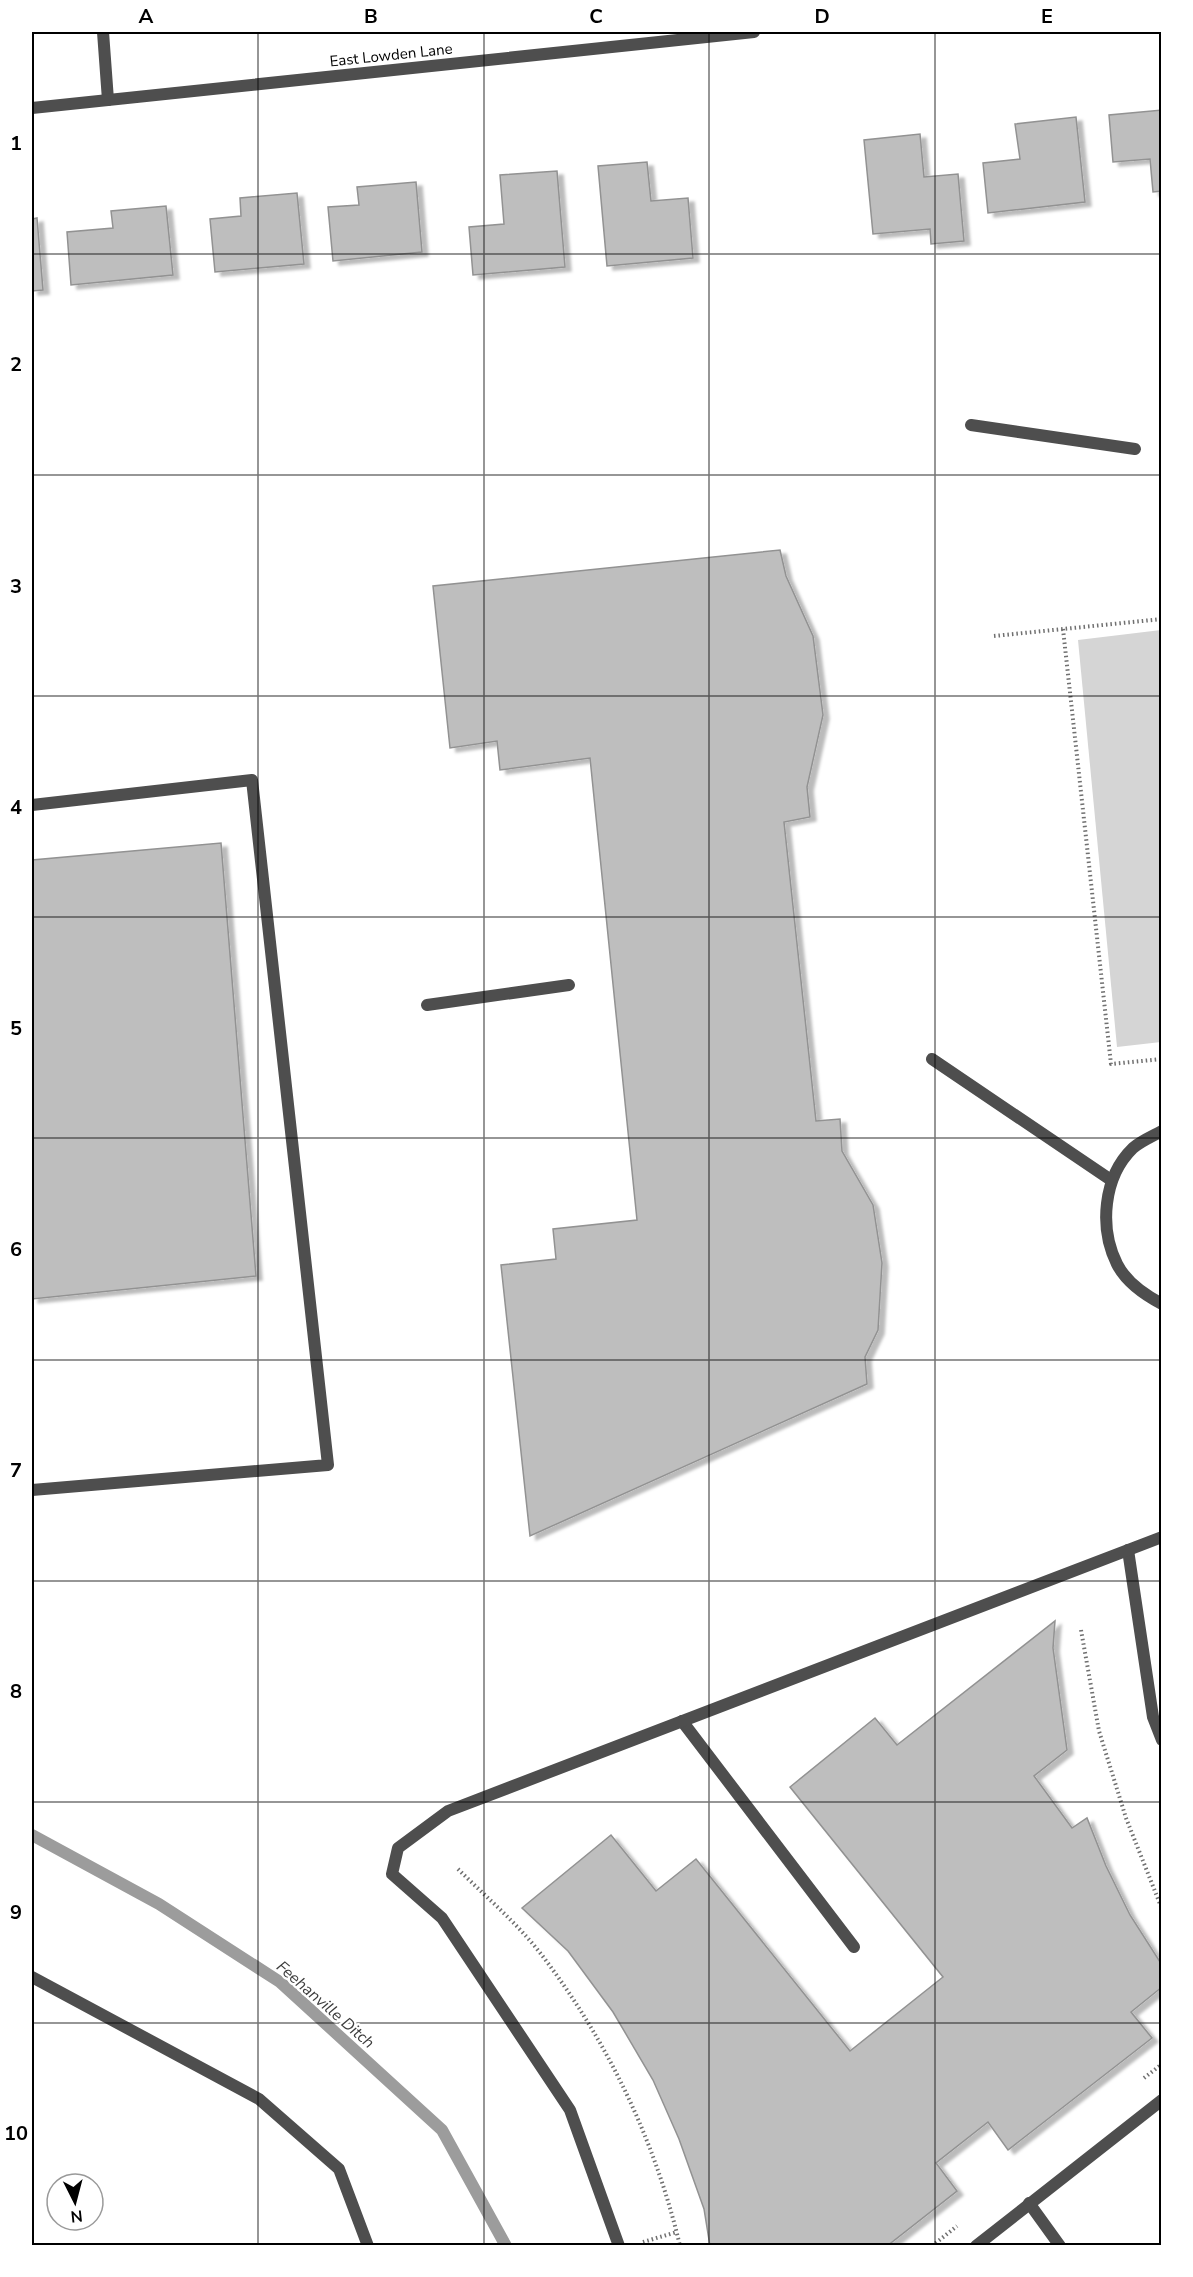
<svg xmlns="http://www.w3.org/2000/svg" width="1193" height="2277" viewBox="0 0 1193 2277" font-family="'Nunito Sans',sans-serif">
  <defs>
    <filter id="shadow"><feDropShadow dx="6" dy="4" stdDeviation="1.5" flood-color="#0004"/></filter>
  </defs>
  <rect width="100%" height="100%" fill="#fff"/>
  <!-- green -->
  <polygon fill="#d5d5d5" points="1161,630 1161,1042 1117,1047 1078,640"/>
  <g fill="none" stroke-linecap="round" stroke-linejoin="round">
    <!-- stream -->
    <polyline stroke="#9c9c9c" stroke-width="12" points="32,1835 159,1904 280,1982 442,2130 506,2246"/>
  </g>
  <!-- building -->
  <g fill="#bebebe" stroke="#929292" stroke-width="1.5" filter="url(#shadow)">
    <polygon points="1162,110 1162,191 1153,192 1150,159 1113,162 1109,115"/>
    <polygon points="1076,117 1085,202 988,213 983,163 1020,159 1015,124"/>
    <polygon points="920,134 924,177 958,174 964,241 931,244 930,229 873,234 864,140"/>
    <polygon points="647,162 651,201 688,198 693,258 607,266 598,166"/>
    <polygon points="557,171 565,267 473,275 469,227 504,224 500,175"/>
    <polygon points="416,182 422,252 333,261 328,207 359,205 357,187"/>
    <polygon points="297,193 304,264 215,272 210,219 241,216 240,198"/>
    <polygon points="166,206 173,275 71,285 67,232 113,228 111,211"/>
    <polygon points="37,218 43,290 32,291 32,219"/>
    <polygon points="780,550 786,576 813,636 823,715 807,787 810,817 784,822 816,1121 840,1119 842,1151 873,1205 882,1263 878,1330 865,1357 867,1384 530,1536 501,1265 556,1259 553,1229 637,1220 590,758 500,770 497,741 450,748 433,586"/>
    <polygon points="221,843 256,1276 32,1299 32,860"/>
    <polygon points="1055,1621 1053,1648 1067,1750 1034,1776 1072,1828 1087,1818 1106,1866 1130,1915 1162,1965 1162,1987 1131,2012 1152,2038 1008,2150 988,2122 936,2163 957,2191 887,2246 710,2246 704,2209 679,2139 653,2080 613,2012 568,1951 522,1908 611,1835 656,1891 696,1859 850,2051 943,1977 790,1787 875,1718 897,1745"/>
  </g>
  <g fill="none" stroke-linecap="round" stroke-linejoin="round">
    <!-- path -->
    <g stroke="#707070" stroke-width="4" stroke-dasharray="1.5 3" stroke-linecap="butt">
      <polyline points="1063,629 1111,1064 1162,1059"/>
      <polyline points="994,636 1162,619"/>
      <polyline points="1081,1630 1099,1731 1126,1818 1162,1909"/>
      <path d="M 458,1869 C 486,1897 517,1923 541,1954 C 607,2040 655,2140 680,2246"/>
      <polyline points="1144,2078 1162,2064"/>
      <polyline points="643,2242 677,2232"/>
      <polyline points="932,2246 957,2226"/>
    </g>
    <!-- lane -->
    <g stroke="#4e4e4e" stroke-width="12">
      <polyline points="971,425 1135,449"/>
      <polyline points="32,805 252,780 328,1465 32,1490"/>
      <polyline points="427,1005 569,985"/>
      <polyline points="932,1059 1111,1180"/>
      <polyline points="1128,1550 1153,1717 1162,1740"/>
      <polyline points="682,1721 854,1947"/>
      <polyline points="32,1977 259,2099 339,2169 368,2246"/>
      <polyline points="1029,2203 1060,2246"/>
      <polyline points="619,2246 570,2110 442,1918 392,1874 398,1848 448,1811 1162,1537"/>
      <polyline points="976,2246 1162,2100"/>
    </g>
    <!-- street -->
    <g stroke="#4e4e4e" stroke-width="12">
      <polyline points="103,32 108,100"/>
      <polyline points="32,108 754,32"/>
      <path d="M 1162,1131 C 1153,1136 1141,1141 1133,1148 C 1103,1177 1099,1228 1117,1264 C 1126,1282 1145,1295 1162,1304"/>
    </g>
  </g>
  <!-- grid -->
  <path fill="none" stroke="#000" stroke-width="1.5" stroke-opacity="0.55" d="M 258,32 L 258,2246M 484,32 L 484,2246M 709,32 L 709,2246M 935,32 L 935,2246M 32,254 L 1162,254M 32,475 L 1162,475M 32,696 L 1162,696M 32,917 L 1162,917M 32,1138 L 1162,1138M 32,1360 L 1162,1360M 32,1581 L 1162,1581M 32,1802 L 1162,1802M 32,2023 L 1162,2023"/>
  <g text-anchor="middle" stroke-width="4.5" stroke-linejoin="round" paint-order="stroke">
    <!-- street labels -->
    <g font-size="15" fill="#000" stroke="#fff">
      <text transform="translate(391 55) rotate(-6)" y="5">East Lowden Lane</text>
    </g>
    <!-- water labels -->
    <g font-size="16" font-style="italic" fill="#3d3d3d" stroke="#fff">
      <text transform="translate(326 2004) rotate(41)" y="6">Feehanville Ditch</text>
    </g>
  </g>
  <!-- border -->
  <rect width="1193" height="2277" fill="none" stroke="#ffffff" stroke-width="66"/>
  <!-- north arrow -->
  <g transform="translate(75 2202) rotate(174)"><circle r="28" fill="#ffffff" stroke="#999999" stroke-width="1.5"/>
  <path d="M0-4.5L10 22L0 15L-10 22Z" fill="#000000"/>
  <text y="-9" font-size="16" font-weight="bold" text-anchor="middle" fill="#000000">N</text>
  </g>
  <rect x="33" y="33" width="1127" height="2211" fill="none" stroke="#000" stroke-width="2"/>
  <g font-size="20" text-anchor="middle" font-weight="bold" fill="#000">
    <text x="146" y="23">A</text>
    <text x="371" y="23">B</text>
    <text x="596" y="23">C</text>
    <text x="822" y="23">D</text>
    <text x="1047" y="23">E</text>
    <text x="16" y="150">1</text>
    <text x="16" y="371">2</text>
    <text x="16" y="593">3</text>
    <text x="16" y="814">4</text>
    <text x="16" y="1035">5</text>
    <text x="16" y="1256">6</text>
    <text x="16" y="1477">7</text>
    <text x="16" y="1698">8</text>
    <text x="16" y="1919">9</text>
    <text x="16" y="2140">10</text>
  </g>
</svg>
